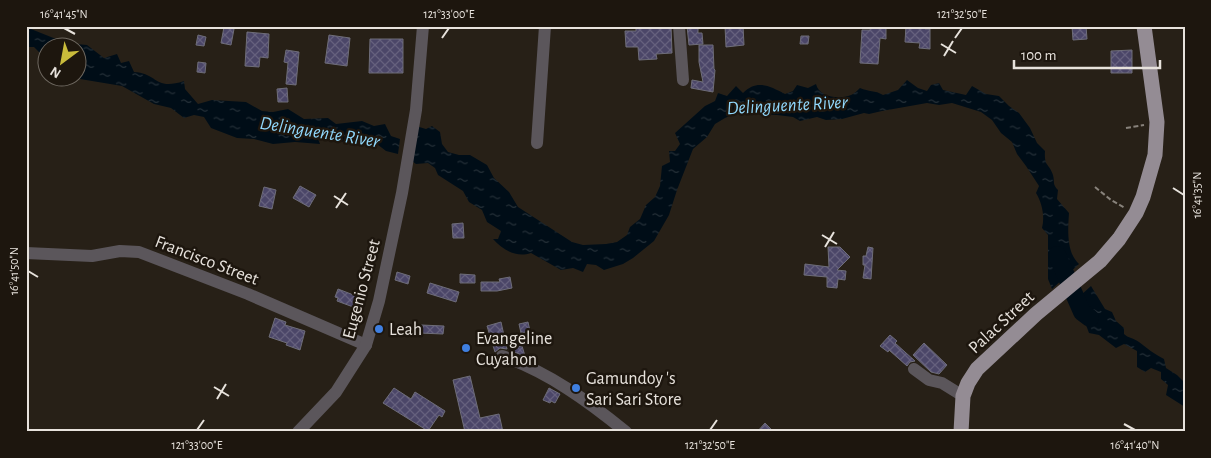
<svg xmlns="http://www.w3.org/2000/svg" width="1211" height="458" viewBox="0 0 1211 458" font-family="'Alegreya Sans',sans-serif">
  <defs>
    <pattern id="water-ripples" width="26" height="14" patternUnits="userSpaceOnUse" patternTransform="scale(1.25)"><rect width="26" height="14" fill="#000d17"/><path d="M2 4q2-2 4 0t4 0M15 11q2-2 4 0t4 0" fill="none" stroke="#253038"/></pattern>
    <pattern id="building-cross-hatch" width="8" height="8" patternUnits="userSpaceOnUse" patternTransform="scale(1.25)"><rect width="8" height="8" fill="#4b4668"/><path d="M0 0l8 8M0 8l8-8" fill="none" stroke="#65607d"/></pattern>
  </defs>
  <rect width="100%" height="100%" fill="#272017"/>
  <!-- water -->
  <g fill="url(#water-ripples)">
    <path d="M 26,27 L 66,43 L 87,45 L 104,58 L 117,54 L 121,63 L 129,61 L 134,72 C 158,73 154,91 184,81 L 185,89 L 198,104 L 212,100 L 246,102 L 262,111 L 273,112 L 288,109 L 304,119 L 328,118 L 336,124 L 362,121 L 374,126 L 385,124 L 391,136 L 400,139 L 398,154 L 386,151 L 373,141 L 364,146 L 355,142 L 331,141 L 325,135 L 317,136 L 320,144 L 295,142 L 273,144 L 254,139 L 237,138 L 211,128 L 204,117 L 194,115 L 184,118 L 171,108 L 154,104 L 122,86 L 74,78 L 78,78 L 78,48 L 48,48 L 47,60 L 34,47 L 26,47 Z"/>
    <path d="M 907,80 L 918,88 L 927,91 L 931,85 L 939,83 L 943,90 L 966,95 L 972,86 L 986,94 L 999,96 L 1009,106 L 1019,113 L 1030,128 L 1037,143 L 1045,151 C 1044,167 1049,163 1053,175 C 1055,182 1052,184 1058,190 L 1057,199 L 1069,213 C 1068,229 1066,252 1079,264 L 1052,289 L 1048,279 L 1048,235 L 1042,228 C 1045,216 1042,203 1036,193 L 1039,186 L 1026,166 L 1017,154 L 1012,142 L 1001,133 L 992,120 L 981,112 L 952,103 L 939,105 L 927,103 L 882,111 L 869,114 L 864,113 L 842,119 L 826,120 L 817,117 L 800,121 L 793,117 L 777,115 L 737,113 L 725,118 L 715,124 L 707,137 L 693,149 L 677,190 L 669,215 L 654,241 L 633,258 L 623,264 L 604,270 L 596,265 L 587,264 L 583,272 L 573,268 L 561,270 L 531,253 C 516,258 503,250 493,239 L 498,239 L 501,231 L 487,222 L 482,210 L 469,202 L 463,191 L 438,175 L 435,168 L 428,163 L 416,164 L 405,156 L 416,126 L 426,129 L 432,126 L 440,132 L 442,144 L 448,152 L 459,155 L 470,155 L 487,165 L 494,178 L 509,192 L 518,207 L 572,242 L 583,245 L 606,244 L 617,242 L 627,235 L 630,227 L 640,219 L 646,205 L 655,197 L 660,186 L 662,166 L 670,162 L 669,151 L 675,151 L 680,144 L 675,133 L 705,106 L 715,101 L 718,93 L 727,96 L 736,86 L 743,93 C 757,79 769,86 785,94 L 793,91 L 797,85 L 808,88 L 816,84 C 819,97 839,100 851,95 C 854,94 858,90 860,88 C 869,92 875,90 883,95 L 898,90 Z"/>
    <path d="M 1091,286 L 1105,309 L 1112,312 L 1116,321 L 1124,328 L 1124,334 C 1128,338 1134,338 1139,342 C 1147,348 1154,354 1164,359 L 1166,368 L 1177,375 L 1185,383 L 1185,407 L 1166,395 L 1168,385 L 1161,379 L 1161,372 L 1151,368 L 1145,372 L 1137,367 L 1137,351 L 1124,344 L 1116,348 L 1099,335 L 1089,333 L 1086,325 L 1080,320 L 1070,305 Z"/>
  </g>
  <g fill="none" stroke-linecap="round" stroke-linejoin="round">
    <!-- river -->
    <polyline stroke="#000d17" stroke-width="18" points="1057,255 1082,312 1090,318"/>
  </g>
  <!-- building -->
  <g fill="url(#building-cross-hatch)" stroke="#6e6d79">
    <polygon points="636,26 671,26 672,53 656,54 657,59 639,60 638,47 626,47 625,31 636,31"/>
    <polygon points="687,26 698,26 698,33 702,33 703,44 689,45"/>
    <polygon points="725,26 743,26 744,45 726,47"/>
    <polygon points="871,26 886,26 886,39 880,38 878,64 860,63 862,30 870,30"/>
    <polygon points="906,26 925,26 925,29 930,29 930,49 919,48 920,43 905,42"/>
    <polygon points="1072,26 1086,26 1087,39 1073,40"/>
    <polygon points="224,27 234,29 231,45 221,43"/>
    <polygon points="247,32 269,34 268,58 260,57 259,67 245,66"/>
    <polygon points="198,35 206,37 204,46 196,45"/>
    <polygon points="329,35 350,38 347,66 325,63"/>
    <polygon points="801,36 809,36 808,44 800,44"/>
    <polygon points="370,39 403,39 403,73 369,73"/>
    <polygon points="699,45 713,45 714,69 715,70 713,92 691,88 692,80 703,82 699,62"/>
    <polygon points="286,50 299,52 296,85 286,84 288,63 284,62"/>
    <polygon points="1132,50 1132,73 1111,73 1111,51"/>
    <polygon points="198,62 206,63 205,73 197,72"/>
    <polygon points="287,88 288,102 278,102 277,89"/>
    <polygon points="300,186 316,195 309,207 293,198"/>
    <polygon points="264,187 276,190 272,209 259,206"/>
    <polygon points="463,223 464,238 453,238 452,224"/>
    <polygon points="828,247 840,247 850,257 837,270 846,271 845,280 838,279 837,288 827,287 827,277 804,275 805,264 829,267"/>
    <polygon points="868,247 873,248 871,279 863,278 865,265 863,265 863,256 866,256"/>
    <polygon points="397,272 410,276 408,284 395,280"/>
    <polygon points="460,274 475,275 475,283 460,283"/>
    <polygon points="510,277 512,288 497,291 481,291 481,282 500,282 499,279"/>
    <polygon points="430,283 459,292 456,302 427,293"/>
    <polygon points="338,289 364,299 361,308 357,306 356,308 337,301 338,298 335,297"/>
    <polygon points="275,318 286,322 285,325 305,331 300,350 286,345 287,343 269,337"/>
    <polygon points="501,322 507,349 500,348 495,352 487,326"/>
    <polygon points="528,322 530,331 521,333 519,324"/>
    <polygon points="421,325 444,326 443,334 419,333"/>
    <polygon points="890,335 897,341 895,343 915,361 910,362 907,366 889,350 888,352 880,346"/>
    <polygon points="924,343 947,365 939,374 931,372 913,355"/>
    <polygon points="522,346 525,356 514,352 513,348"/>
    <polygon points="470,376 480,418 499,414 503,432 465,432 453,380"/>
    <polygon points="394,388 411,399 415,392 445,411 442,417 439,415 428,431 383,403"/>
    <polygon points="549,388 560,394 555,403 551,401 550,403 543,400"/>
    <polygon points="765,423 774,432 757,432"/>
  </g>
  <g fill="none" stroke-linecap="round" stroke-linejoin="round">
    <!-- path -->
    <g stroke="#88827b" stroke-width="2" stroke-dasharray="5 2.5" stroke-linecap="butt">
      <polyline points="1126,128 1144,125"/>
      <polyline points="1095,187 1111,200 1125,208"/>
    </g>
    <!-- minor -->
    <g stroke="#5b565b" stroke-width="12">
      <polyline points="679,26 683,80"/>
      <polyline points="537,143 545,26"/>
      <polyline points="26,253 92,256 120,251 139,252 248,294 366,345"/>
      <path d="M 502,356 C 548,372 588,401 626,432"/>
      <polyline points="914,369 929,380 942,383 963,396"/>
      <polyline points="298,432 336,392 366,345 379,301 402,193 416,110 423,26"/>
    </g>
    <!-- major -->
    <polyline stroke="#948c94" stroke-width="15" points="961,432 963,396 968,383 977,369 1036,314 1100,261 1119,239 1136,213 1143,197 1155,155 1157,122 1144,26"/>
  </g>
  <!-- ticks -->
  <path fill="none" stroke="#e7e2dc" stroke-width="2" d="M 64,28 L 75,34M 442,38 L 449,28M 955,38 L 962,28M 941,44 L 956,53M 944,56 L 953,41M 1173,188 L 1184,195M 334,196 L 348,205M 336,208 L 346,193M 822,235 L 837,244M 825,247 L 834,232M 28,271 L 38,277M 214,387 L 229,396M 217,399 L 226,384M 1124,424 L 1135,430M 197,430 L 204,420M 710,430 L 717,420"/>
  <!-- markers -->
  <g fill="#3f7fe0" stroke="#1d160e" stroke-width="2">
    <circle cx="379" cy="329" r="5"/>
    <circle cx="466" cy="348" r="5"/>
    <circle cx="576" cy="388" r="5"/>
  </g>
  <g text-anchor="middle" stroke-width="5" stroke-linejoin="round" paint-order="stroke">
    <!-- street labels -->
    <g font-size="18" fill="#e7e2dc" stroke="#1d160e">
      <text transform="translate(207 260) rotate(21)" y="6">Francisco Street</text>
      <text transform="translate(361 289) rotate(-75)" y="6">Eugenio Street</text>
      <text transform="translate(1001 322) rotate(-43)" y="6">Palac Street</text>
    </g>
    <!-- poi labels -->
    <g font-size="18" fill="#e7e2dc" stroke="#1d160e" text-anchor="start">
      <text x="389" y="335">Leah</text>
      <text x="476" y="344">Evangeline<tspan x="476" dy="21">Cuyahon</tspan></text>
      <text x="586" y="384">Gamundoy 's<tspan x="586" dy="21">Sari Sari Store</tspan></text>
    </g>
    <!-- water labels -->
    <g font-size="19" font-style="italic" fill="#90d7fb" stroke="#1d160e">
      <text transform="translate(787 104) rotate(-3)" y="7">Delinguente River</text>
      <text transform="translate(320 131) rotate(9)" y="7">Delinguente River</text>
    </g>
  </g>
  <!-- border -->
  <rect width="1211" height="458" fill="none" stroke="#1d160e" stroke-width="55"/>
  <!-- north arrow -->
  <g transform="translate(62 62) rotate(212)"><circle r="24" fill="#1d160e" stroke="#6e6860"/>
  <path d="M0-4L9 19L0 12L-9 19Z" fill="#c9bb3b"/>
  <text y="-8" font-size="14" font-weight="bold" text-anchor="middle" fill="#e7e2dc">N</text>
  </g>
  <!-- scale -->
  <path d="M1014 60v8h146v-8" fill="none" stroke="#e7e2dc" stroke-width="2.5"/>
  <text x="1021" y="60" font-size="15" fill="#e7e2dc" stroke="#1d160e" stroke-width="4" paint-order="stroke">100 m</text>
  <rect x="28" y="28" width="1156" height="402" fill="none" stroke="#e7e2dc" stroke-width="2"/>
  <g font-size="12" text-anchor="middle" fill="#e7e2dc">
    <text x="64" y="18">16°41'45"N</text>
    <text x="449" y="18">121°33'00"E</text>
    <text x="962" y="18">121°32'50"E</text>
    <text transform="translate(1197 195) rotate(-90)" y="4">16°41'35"N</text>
    <text transform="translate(14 271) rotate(-90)" y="4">16°41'50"N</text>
    <text x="197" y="449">121°33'00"E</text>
    <text x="710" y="449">121°32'50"E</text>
    <text x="1135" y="449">16°41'40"N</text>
  </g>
</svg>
